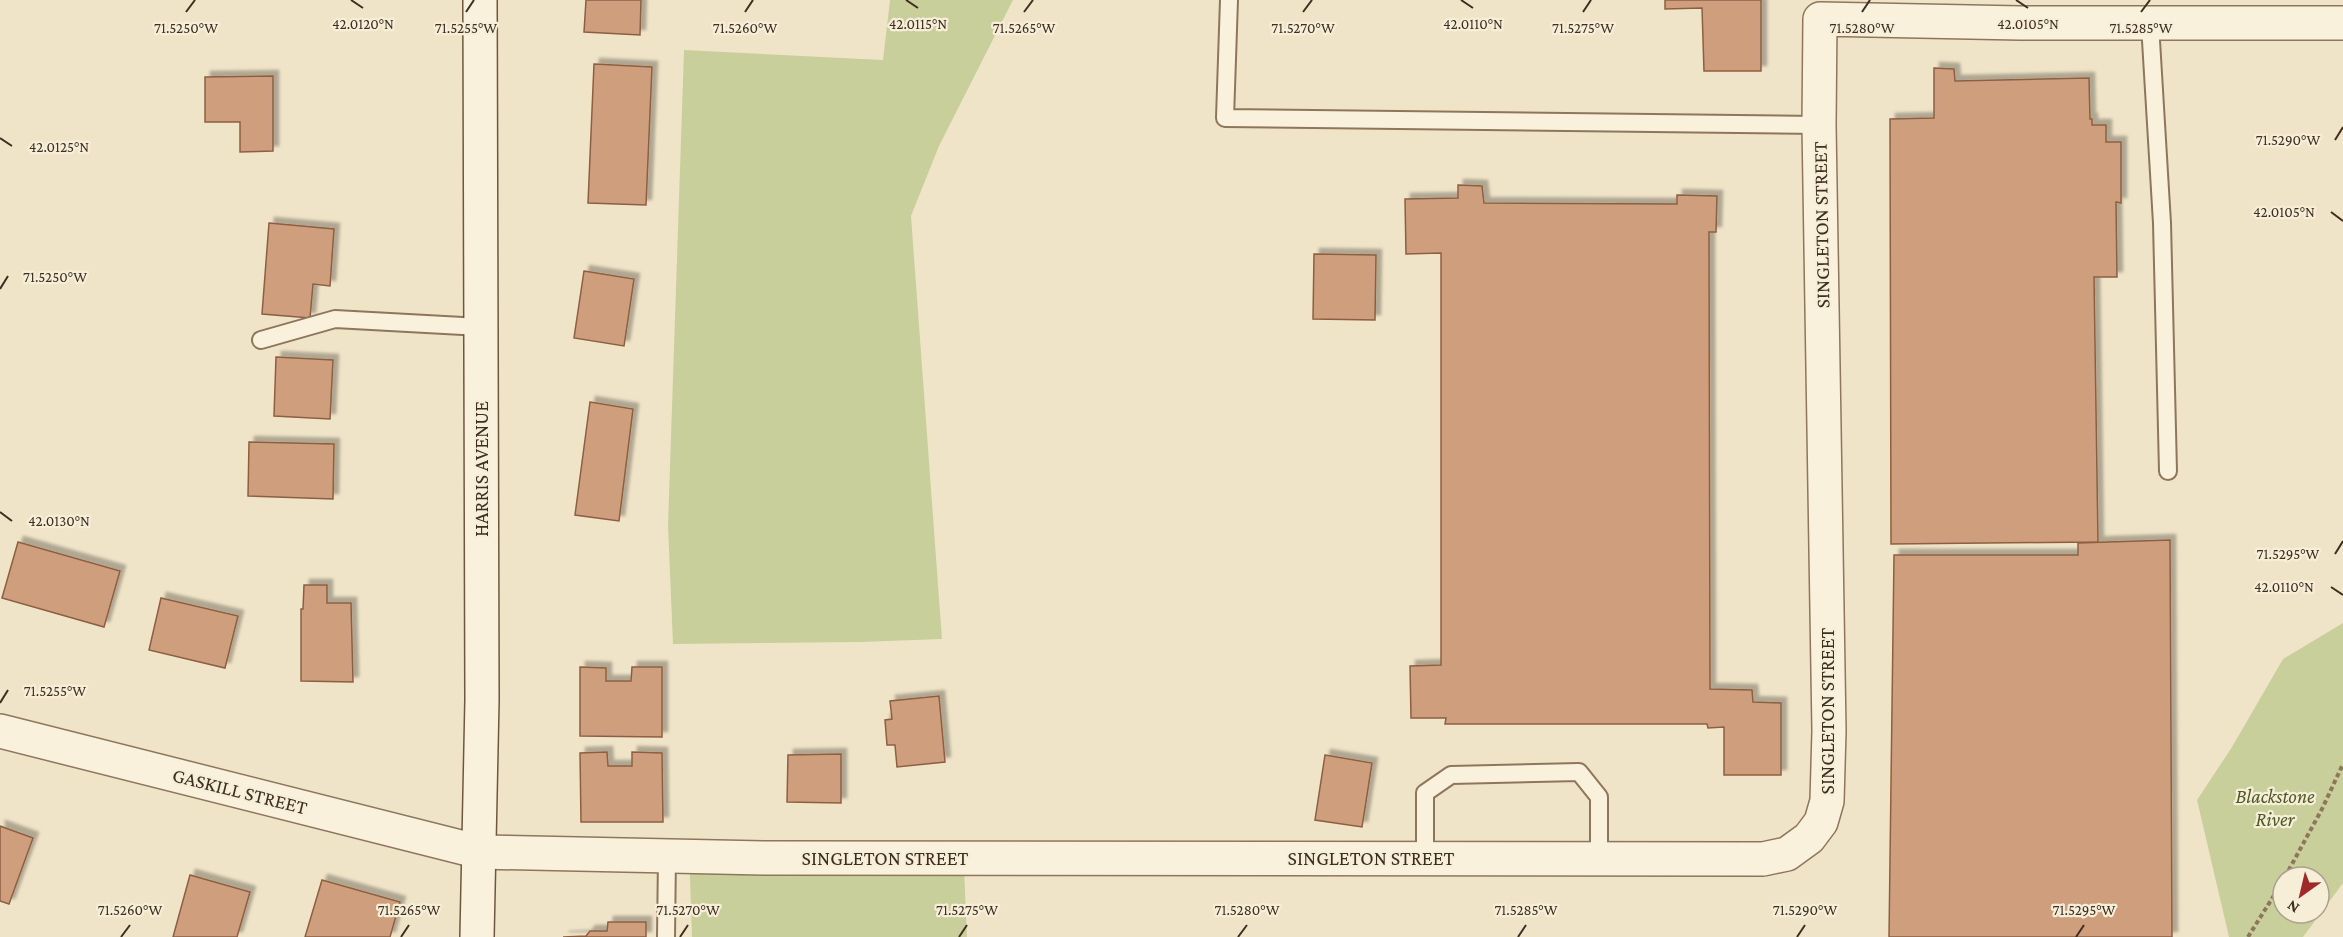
<svg xmlns="http://www.w3.org/2000/svg" width="2343" height="937" viewBox="0 0 2343 937" font-family="'Crimson Pro',serif">
  <defs>
    <filter id="shadow"><feDropShadow dx="5.5" dy="-5.5" stdDeviation="1.5" flood-color="#0004"/></filter>
  </defs>
  <rect width="100%" height="100%" fill="#f0e4c8"/>
  <!-- green -->
  <g fill="#c9cf9b" fill-rule="evenodd">
    <polygon points="890,0 1013,0 939,146 911,216 942,639 861,642 673,644 668,526 684,50 883,60"/>
    <path d="M 2343,623 L 2343,883 L 2303,937 L 2229,937 L 2197,800 L 2232,747 L 2283,659 ZM 2283,877 L 2319,877 L 2319,913 L 2283,913 Z"/>
    <polygon points="963,845 967,937 692,937 689,849"/>
  </g>
  <!-- building -->
  <g fill="#cf9f7d" stroke="#8d5f41" stroke-width="1.5" filter="url(#shadow)">
    <polygon points="586,0 641,0 640,35 584,32"/>
    <polygon points="1665,0 1761,0 1761,71 1704,71 1702,8 1665,9"/>
    <polygon points="594,64 652,67 646,205 588,203"/>
    <polygon points="1934,68 1954,69 1955,81 2089,78 2090,119 2092,119 2092,125 2106,125 2106,142 2121,142 2121,203 2116,202 2117,277 2094,277 2098,542 1891,544 1890,119 1934,118"/>
    <polygon points="273,76 273,151 240,152 240,122 205,122 205,77"/>
    <polygon points="1458,185 1482,186 1484,203 1677,204 1677,195 1717,196 1716,232 1709,232 1710,689 1752,690 1753,702 1781,703 1781,775 1724,775 1724,727 1708,728 1707,724 1445,724 1446,718 1411,718 1410,666 1441,665 1441,253 1406,254 1405,199 1458,198"/>
    <polygon points="269,223 334,229 330,286 313,284 310,318 262,314"/>
    <polygon points="1314,254 1376,255 1375,320 1313,319"/>
    <polygon points="584,271 634,279 624,346 574,338"/>
    <polygon points="276,357 333,360 330,419 274,416"/>
    <polygon points="590,402 633,409 619,521 575,515"/>
    <polygon points="249,442 334,444 333,499 248,496"/>
    <polygon points="2170,540 2172,937 1889,937 1894,555 2078,555 2078,543"/>
    <polygon points="18,542 120,571 104,627 2,598"/>
    <polygon points="304,585 327,585 327,603 351,603 353,682 301,681 301,609 303,609"/>
    <polygon points="161,598 238,616 225,668 149,650"/>
    <polygon points="580,667 606,668 606,681 631,681 632,667 662,667 662,737 580,736"/>
    <polygon points="939,696 945,762 897,767 895,745 887,745 885,720 892,719 890,701"/>
    <polygon points="607,752 608,766 632,766 632,752 662,753 663,822 581,822 580,753"/>
    <polygon points="841,754 841,803 787,802 788,755"/>
    <polygon points="1325,755 1372,763 1362,827 1315,820"/>
    <polygon points="0,826 33,838 9,904 0,901"/>
    <polygon points="190,875 250,892 237,937 173,937"/>
    <polygon points="322,880 400,902 390,937 305,937"/>
    <polygon points="608,922 646,922 646,937 563,937 586,936 590,931 607,931"/>
  </g>
  <g fill="none" stroke-linecap="round" stroke-linejoin="round">
    <!-- service casing -->
    <g stroke="#8d765c" stroke-width="20">
      <g id="service">
        <polyline points="1229,0 1225,118 1819,125"/>
        <polyline points="2150,24 2162,223 2168,471"/>
        <polyline points="261,340 335,319 481,327"/>
        <polyline points="1425,858 1425,793 1451,775 1579,772 1599,797 1599,858"/>
        <polyline points="666,937 667,855"/>
      </g>
    </g>
    <!-- tertiary casing -->
    <g stroke="#8d765c" stroke-width="36">
      <polyline id="tertiary" points="0,731 480,852 767,858 1763,859 1787,854 1809,838 1821,822 1827,801 1829,731 1819,125 1820,19 2020,23 2343,23"/>
    </g>
    <!-- secondary casing -->
    <g stroke="#6f573f" stroke-width="36">
      <polyline id="secondary" points="477,937 482,700 480,0"/>
    </g>
    <!-- path -->
    <g stroke="#8d765c" stroke-width="4" stroke-dasharray="4.5 3" stroke-linecap="butt">
      <polyline points="2285,877 2322,809 2343,764"/>
      <polyline points="2248,937 2283,881"/>
    </g>
    <!-- service -->
    <use href="#service" stroke="#faf1dc" stroke-width="16"/>
    <!-- tertiary -->
    <use href="#tertiary" stroke="#faf1dc" stroke-width="33"/>
    <!-- secondary -->
    <use href="#secondary" stroke="#faf1dc" stroke-width="33"/>
  </g>
  <!-- ticks -->
  <path fill="none" stroke="#3d2e20" stroke-width="2" d="M 351,0 L 363,8M 906,0 L 918,8M 1461,0 L 1473,8M 2016,0 L 2028,8M 186,12 L 195,0M 466,12 L 474,0M 745,12 L 753,0M 1024,12 L 1033,0M 1303,12 L 1312,0M 1583,12 L 1591,0M 1862,12 L 1870,0M 2141,12 L 2150,0M 0,138 L 12,146M 2335,140 L 2343,127M 2331,212 L 2343,221M 0,289 L 8,276M 0,512 L 12,521M 2335,554 L 2343,541M 2331,587 L 2343,595M 0,703 L 8,690M 121,937 L 130,925M 401,937 L 409,925M 680,937 L 688,925M 959,937 L 967,925M 1238,937 L 1247,925M 1518,937 L 1526,925M 1797,937 L 1805,925M 2076,937 L 2084,925"/>
  <g text-anchor="middle" stroke-width="4.5" stroke-linejoin="round" paint-order="stroke">
    <!-- street labels -->
    <g font-size="20" fill="#3d2e20" stroke="#f7eed8">
      <text transform="translate(1821 225) rotate(-91)" y="7">SINGLETON STREET</text>
      <text transform="translate(481 469) rotate(-90)" y="7">HARRIS AVENUE</text>
      <text transform="translate(1827 711) rotate(-90)" y="7">SINGLETON STREET</text>
      <text transform="translate(240 791) rotate(14)" y="7">GASKILL STREET</text>
      <text x="885" y="865">SINGLETON STREET</text>
      <text x="1371" y="865">SINGLETON STREET</text>
    </g>
    <!-- park labels -->
    <g font-size="20" font-style="italic" fill="#4d5a26" stroke="#f7eed8">
      <text x="2275" y="803">Blackstone<tspan x="2275" dy="23">River</tspan></text>
    </g>
  </g>
  <g font-size="15" text-anchor="middle" fill="#3d2e20" stroke="#f7eed8" stroke-width="4.5" stroke-linejoin="round" paint-order="stroke">
    <text x="363" y="29">42.0120°N</text>
    <text x="918" y="29">42.0115°N</text>
    <text x="1473" y="29">42.0110°N</text>
    <text x="2028" y="29">42.0105°N</text>
    <text x="186" y="33">71.5250°W</text>
    <text x="466" y="33">71.5255°W</text>
    <text x="745" y="33">71.5260°W</text>
    <text x="1024" y="33">71.5265°W</text>
    <text x="1303" y="33">71.5270°W</text>
    <text x="1583" y="33">71.5275°W</text>
    <text x="1862" y="33">71.5280°W</text>
    <text x="2141" y="33">71.5285°W</text>
    <text x="2288" y="145">71.5290°W</text>
    <text x="59" y="152">42.0125°N</text>
    <text x="2284" y="217">42.0105°N</text>
    <text x="55" y="282">71.5250°W</text>
    <text x="59" y="526">42.0130°N</text>
    <text x="2288" y="559">71.5295°W</text>
    <text x="2284" y="592">42.0110°N</text>
    <text x="55" y="696">71.5255°W</text>
    <text x="130" y="915">71.5260°W</text>
    <text x="409" y="915">71.5265°W</text>
    <text x="688" y="915">71.5270°W</text>
    <text x="967" y="915">71.5275°W</text>
    <text x="1247" y="915">71.5280°W</text>
    <text x="1526" y="915">71.5285°W</text>
    <text x="1805" y="915">71.5290°W</text>
    <text x="2084" y="915">71.5295°W</text>
  </g>
  <!-- north arrow -->
  <g transform="translate(2301 895) rotate(214)"><circle r="28" fill="#f7eed8" stroke="#ada18e" stroke-width="1.5"/>
  <path d="M0-4.5L10 22L0 15L-10 22Z" fill="#9e2a2b"/>
  <text y="-9" font-size="16" font-weight="bold" text-anchor="middle" fill="#3d2e20">N</text>
  </g>
</svg>
